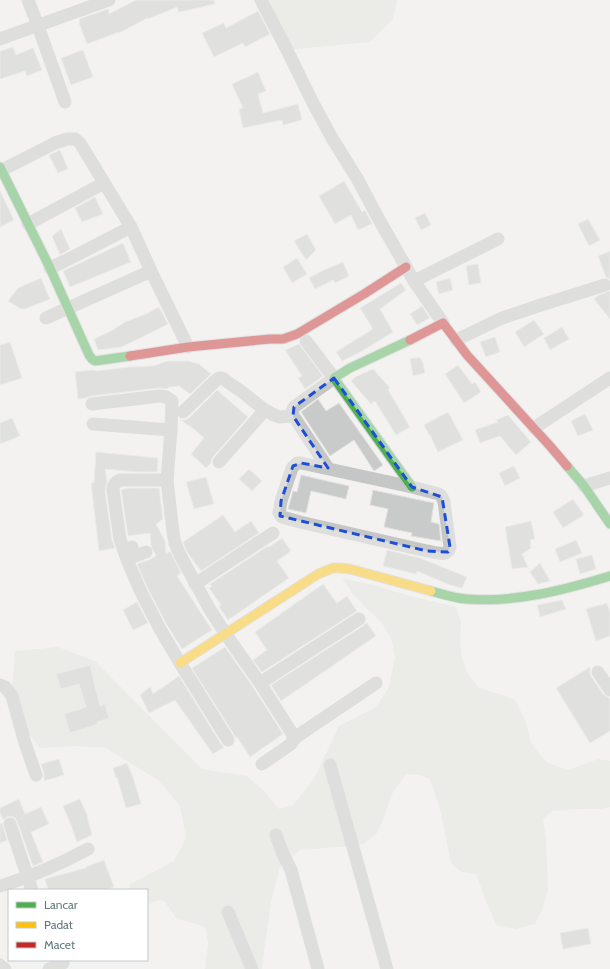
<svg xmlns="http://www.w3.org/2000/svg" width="610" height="969" viewBox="0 0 610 969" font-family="Cabin,sans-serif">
  <rect width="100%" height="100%" fill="#f3f2f1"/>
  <!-- green -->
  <g fill="#e2e4de">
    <polygon points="269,0 397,0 393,19 370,42 287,50"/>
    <polygon points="342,578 377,586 407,595 456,607 461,622 460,642 462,658 468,674 479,688 503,695 515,700 525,719 531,743 546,762 568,770 598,759 610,761 610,807 601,809 579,809 552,811 543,820 546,838 548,889 542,910 535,924 516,929 497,926 487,904 476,874 461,872 451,863 440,809 430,779 419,775 406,774 392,794 384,817 377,833 364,844 352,846 300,850 280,867 271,903 263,959 262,969 205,969 208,943 205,927 176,918 165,902 161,900 155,901 147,905 147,890 129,890 130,884 142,878 174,861 186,838 180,806 159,781 106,748 75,746 40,748 22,725 12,690 15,651 58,647 95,661 202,769 247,776 265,792 279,809 293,805 314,779 339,726 376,707 389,687 395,657 391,638 382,623 367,609 352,593"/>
  </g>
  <!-- building -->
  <g fill="#c9caca" stroke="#e2e2e1">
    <polygon points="136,0 214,0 215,4 179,12 177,7 148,19 147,18 119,33 119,32 87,44 79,23 80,22 79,19 108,9 109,14"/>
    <polygon points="258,11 270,34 245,47 243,43 214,57 202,33 224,23 226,28"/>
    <polygon points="13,47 16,55 33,48 42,70 27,76 25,71 0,79 0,51"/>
    <polygon points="83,50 93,77 71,85 61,58"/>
    <polygon points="258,72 266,91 258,94 263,113 298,104 302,120 283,125 282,120 243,128 239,109 243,108 232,84"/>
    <polygon points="60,150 68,169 58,173 49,155"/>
    <polygon points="344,181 362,212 365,210 372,224 358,230 351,215 335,224 319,196"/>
    <polygon points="0,191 14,220 0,227"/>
    <polygon points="95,197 103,214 82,222 75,208"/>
    <polygon points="425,213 431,225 421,230 415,218"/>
    <polygon points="588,219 600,240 589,246 578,224"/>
    <polygon points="61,229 70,249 60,255 52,236"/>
    <polygon points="307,234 316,250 306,260 294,241"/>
    <polygon points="123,243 131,262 70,287 63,271"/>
    <polygon points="610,251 610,279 606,277 598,256"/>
    <polygon points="297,258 307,274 292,283 283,267"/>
    <polygon points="343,262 349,276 335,283 333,280 315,289 309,278 324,270"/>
    <polygon points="478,264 481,283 469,285 466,266"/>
    <polygon points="41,278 50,299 25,309 21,309 8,301 18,288"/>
    <polygon points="450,278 453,290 439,294 436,282"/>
    <polygon points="401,283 406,290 380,309 393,332 362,351 342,361 336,352 373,329 360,308"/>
    <polygon points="610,291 610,319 594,299 599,295"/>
    <polygon points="422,306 430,318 417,325 410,314"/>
    <polygon points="159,307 168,324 140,338 121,347 98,350 94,339 113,330 125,322 146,314"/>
    <polygon points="534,320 544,334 524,347 515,332"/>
    <polygon points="562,327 569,339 550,350 544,338"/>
    <polygon points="495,337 500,352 486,357 480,342"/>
    <polygon points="10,342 22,378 0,385 0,345"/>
    <polygon points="299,344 323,376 305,389 298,378 302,376 285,350"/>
    <polygon points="420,357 423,363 425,373 413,376 410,359"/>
    <polygon points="168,361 188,361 199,364 211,374 190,394 179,386 170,387 166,389 159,388 91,396 87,398 78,399 75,372 92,370 97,371 129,367 153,366"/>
    <polygon points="458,365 472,384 475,382 481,392 464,403 445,374"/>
    <polygon points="373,369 390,388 388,390 410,427 396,435 375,401 371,404 351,381 355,377"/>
    <polygon points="217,390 248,417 213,457 211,460 211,463 206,468 191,454 204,438 189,425 189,426 181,420 185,420 189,418"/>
    <polygon points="318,399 326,411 339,403 383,465 374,471 354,440 330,456 301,412"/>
    <polygon points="448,412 463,440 438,452 430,435 429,435 424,425"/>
    <polygon points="585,414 593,430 578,436 571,421"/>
    <polygon points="508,415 531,442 516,455 500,436 480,443 475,430 498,422 496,420"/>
    <polygon points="12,418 20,436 0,444 0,423"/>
    <polygon points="96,452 158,458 157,472 137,472 105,469 107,481 105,491 112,540 115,548 99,551 91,483 94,483"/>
    <polygon points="514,466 520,478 505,486 499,473"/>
    <polygon points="249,469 262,481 252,491 239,479"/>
    <polygon points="301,475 349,486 346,499 311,491 306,513 288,509 293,491 297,492"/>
    <polygon points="206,477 214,504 194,509 186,482"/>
    <polygon points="129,488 159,488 163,519 156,524 165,541 166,554 170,551 181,573 177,576 212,630 182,649 167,625 147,587 137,564 149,560 156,556 151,546 150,533 128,536 121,490"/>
    <polygon points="373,490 434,503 431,522 439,524 441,541 411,536 412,533 384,527 388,509 370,505"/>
    <polygon points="573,499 584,515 563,528 553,512"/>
    <polygon points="223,515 235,532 251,521 259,533 201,571 187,552 183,542"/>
    <polygon points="531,521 535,539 530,540 531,548 522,554 528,567 512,569 505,527"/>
    <polygon points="282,538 291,551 277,561 289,578 228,620 219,607 221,605 209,588 212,586 210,584 268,546 269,547"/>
    <polygon points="576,540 582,553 560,562 555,549"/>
    <polygon points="387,550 420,558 467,577 462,588 450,585 417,571 416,574 383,566"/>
    <polygon points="592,555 596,569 580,574 576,559"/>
    <polygon points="540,563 550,581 538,584 530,572"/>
    <polygon points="323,584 337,603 347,596 357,611 262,672 253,660 267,650 255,632"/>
    <polygon points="562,600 566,609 540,617 537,605"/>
    <polygon points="137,602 148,623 133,630 123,610"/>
    <polygon points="607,603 610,612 610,636 596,641 586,609"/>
    <polygon points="366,623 367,623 376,636 281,701 271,685 363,626"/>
    <polygon points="225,647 253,687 283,734 250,757 237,737 236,738 192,668"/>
    <polygon points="90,665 100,706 105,704 109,718 97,722 98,724 70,733 64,714 86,707 79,684 61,689 56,674"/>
    <polygon points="590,667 590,673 591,676 603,694 609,698 610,700 610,731 590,743 556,688"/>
    <polygon points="179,676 221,744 224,747 213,754 175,700 149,713 140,695 150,687 153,694"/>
    <polygon points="59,759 64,775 44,781 44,773 41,764"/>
    <polygon points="127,763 133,777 141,804 126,808 117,777 116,778 113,768"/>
    <polygon points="19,799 25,814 41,807 49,824 31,832 43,862 33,866 17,821 15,818 11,816 7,817 3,820 0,813 0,808"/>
    <polygon points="80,799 88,817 87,817 92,835 77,842 71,825 63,806"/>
    <polygon points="2,823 7,840 0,843 0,824"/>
    <polygon points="104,860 114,887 106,890 48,890 45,879 86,868 86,867"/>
    <polygon points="588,928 591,944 563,949 560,933"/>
  </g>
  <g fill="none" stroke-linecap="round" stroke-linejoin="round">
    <!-- fast casing -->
    <g stroke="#cecfcf" stroke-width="11">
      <g id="fast">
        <polyline points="0,167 50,268 89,355 92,359 95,361 130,356"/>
        <polyline points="410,340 350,368 334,378 412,487"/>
        <polyline points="567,466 584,486 610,524"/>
        <path d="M 431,591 C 442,594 454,598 466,599 C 515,603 564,590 610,576"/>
      </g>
    </g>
    <!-- slow casing -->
    <g stroke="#cecfcf" stroke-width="11">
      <polyline id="slow" points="180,663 318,574 333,568 340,568 350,569 431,591"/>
    </g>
    <!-- jam casing -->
    <g stroke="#cecfcf" stroke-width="11">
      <g id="jam">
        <polyline points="410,340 443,323 467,355 550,446 567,466"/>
        <polyline points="130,356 188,347 270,339 283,339 297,334 364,294 406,267"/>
      </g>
    </g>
    <!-- street -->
    <g stroke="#c5c7c6" stroke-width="13">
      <polyline points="28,0 38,26 65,102"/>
      <polyline points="261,0 287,50 313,103 332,138 358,180 377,216 414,281 443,323"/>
      <polyline points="0,39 109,0"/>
      <polyline points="2,170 55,143 67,139 75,139 80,143 131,227 151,271 188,347"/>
      <polyline points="28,224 104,183"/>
      <polyline points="50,268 65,261 131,227"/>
      <polyline points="414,281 498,239"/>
      <polyline points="46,318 151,271"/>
      <polyline points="456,340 502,318 541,305 605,285"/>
      <polyline points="306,341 334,378 294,407 292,411 292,414 328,468"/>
      <polyline points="92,404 160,396 166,397 172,401 171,430"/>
      <polyline points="183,412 215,381 219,378 222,378 242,392 265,410 274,415 279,417 293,416"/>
      <polyline points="93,424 171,430 167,480 173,532 175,543 180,555 209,608 225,633 260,683 293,735 293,741 291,744 262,764"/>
      <polyline points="534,428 610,378"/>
      <polyline points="219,462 265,410"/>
      <path d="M 297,463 L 301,463 L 412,487 L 439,494 L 442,497 L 444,502 L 450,547 C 447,558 436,552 427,551 L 300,522 L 282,517 L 279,513 L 281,501 L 292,468 Z"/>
      <path d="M 167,480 L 120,480 C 115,482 113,485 113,490 L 120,539 L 128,562 L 140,590 L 160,629 L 180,663 L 228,740"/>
      <polyline points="584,486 610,478"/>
      <polyline points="126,550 132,547 135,556 146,552"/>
      <polyline points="195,584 273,533"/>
      <polyline points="598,672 610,690"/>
      <polyline points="260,683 359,619"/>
      <polyline points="0,685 5,687 12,696 25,743 36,775"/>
      <polyline points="293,739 376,683"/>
      <polyline points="330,765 387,969"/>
      <polyline points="10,824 32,890"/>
      <polyline points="276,835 283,854 291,870 318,969"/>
      <path d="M 0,886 C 31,877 60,864 88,849"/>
      <polyline points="228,912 252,969"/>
      <polyline points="0,965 5,969"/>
      <polyline points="49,969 63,963"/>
    </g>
    <!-- fast -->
    <use href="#fast" stroke="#4caf50" stroke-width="9"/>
    <!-- slow -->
    <use href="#slow" stroke="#ffc107" stroke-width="9"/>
    <!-- jam -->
    <use href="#jam" stroke="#c62828" stroke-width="9"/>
  </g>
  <!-- marked area -->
  <path d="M0 0H610V969H0ZM 334,378 L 412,487 L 442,497 L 450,547 L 448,552 L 427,551 L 280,516 L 281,501 L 293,466 L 301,463 L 328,468 L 293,416 L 294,407 Z" fill="#f3f2f1" fill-opacity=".55" fill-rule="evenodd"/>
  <path fill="none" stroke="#1d4ed8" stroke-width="3" stroke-dasharray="8 5" stroke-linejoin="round" d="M 334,378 L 412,487 L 442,497 L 450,547 L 448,552 L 427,551 L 280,516 L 281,501 L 293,466 L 301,463 L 328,468 L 293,416 L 294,407 Z"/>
  <!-- legend -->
  <rect x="8" y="889" width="140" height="72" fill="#ffffff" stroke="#c1c9cc"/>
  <rect x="16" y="902" width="20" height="6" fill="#4caf50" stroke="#c1c9cc"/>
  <text x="44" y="909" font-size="12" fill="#64797f">Lancar</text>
  <rect x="16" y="922" width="20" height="6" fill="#ffc107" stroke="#c1c9cc"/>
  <text x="44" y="929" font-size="12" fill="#64797f">Padat</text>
  <rect x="16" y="942" width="20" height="6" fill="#c62828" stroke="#c1c9cc"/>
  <text x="44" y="949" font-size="12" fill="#64797f">Macet</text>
</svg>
